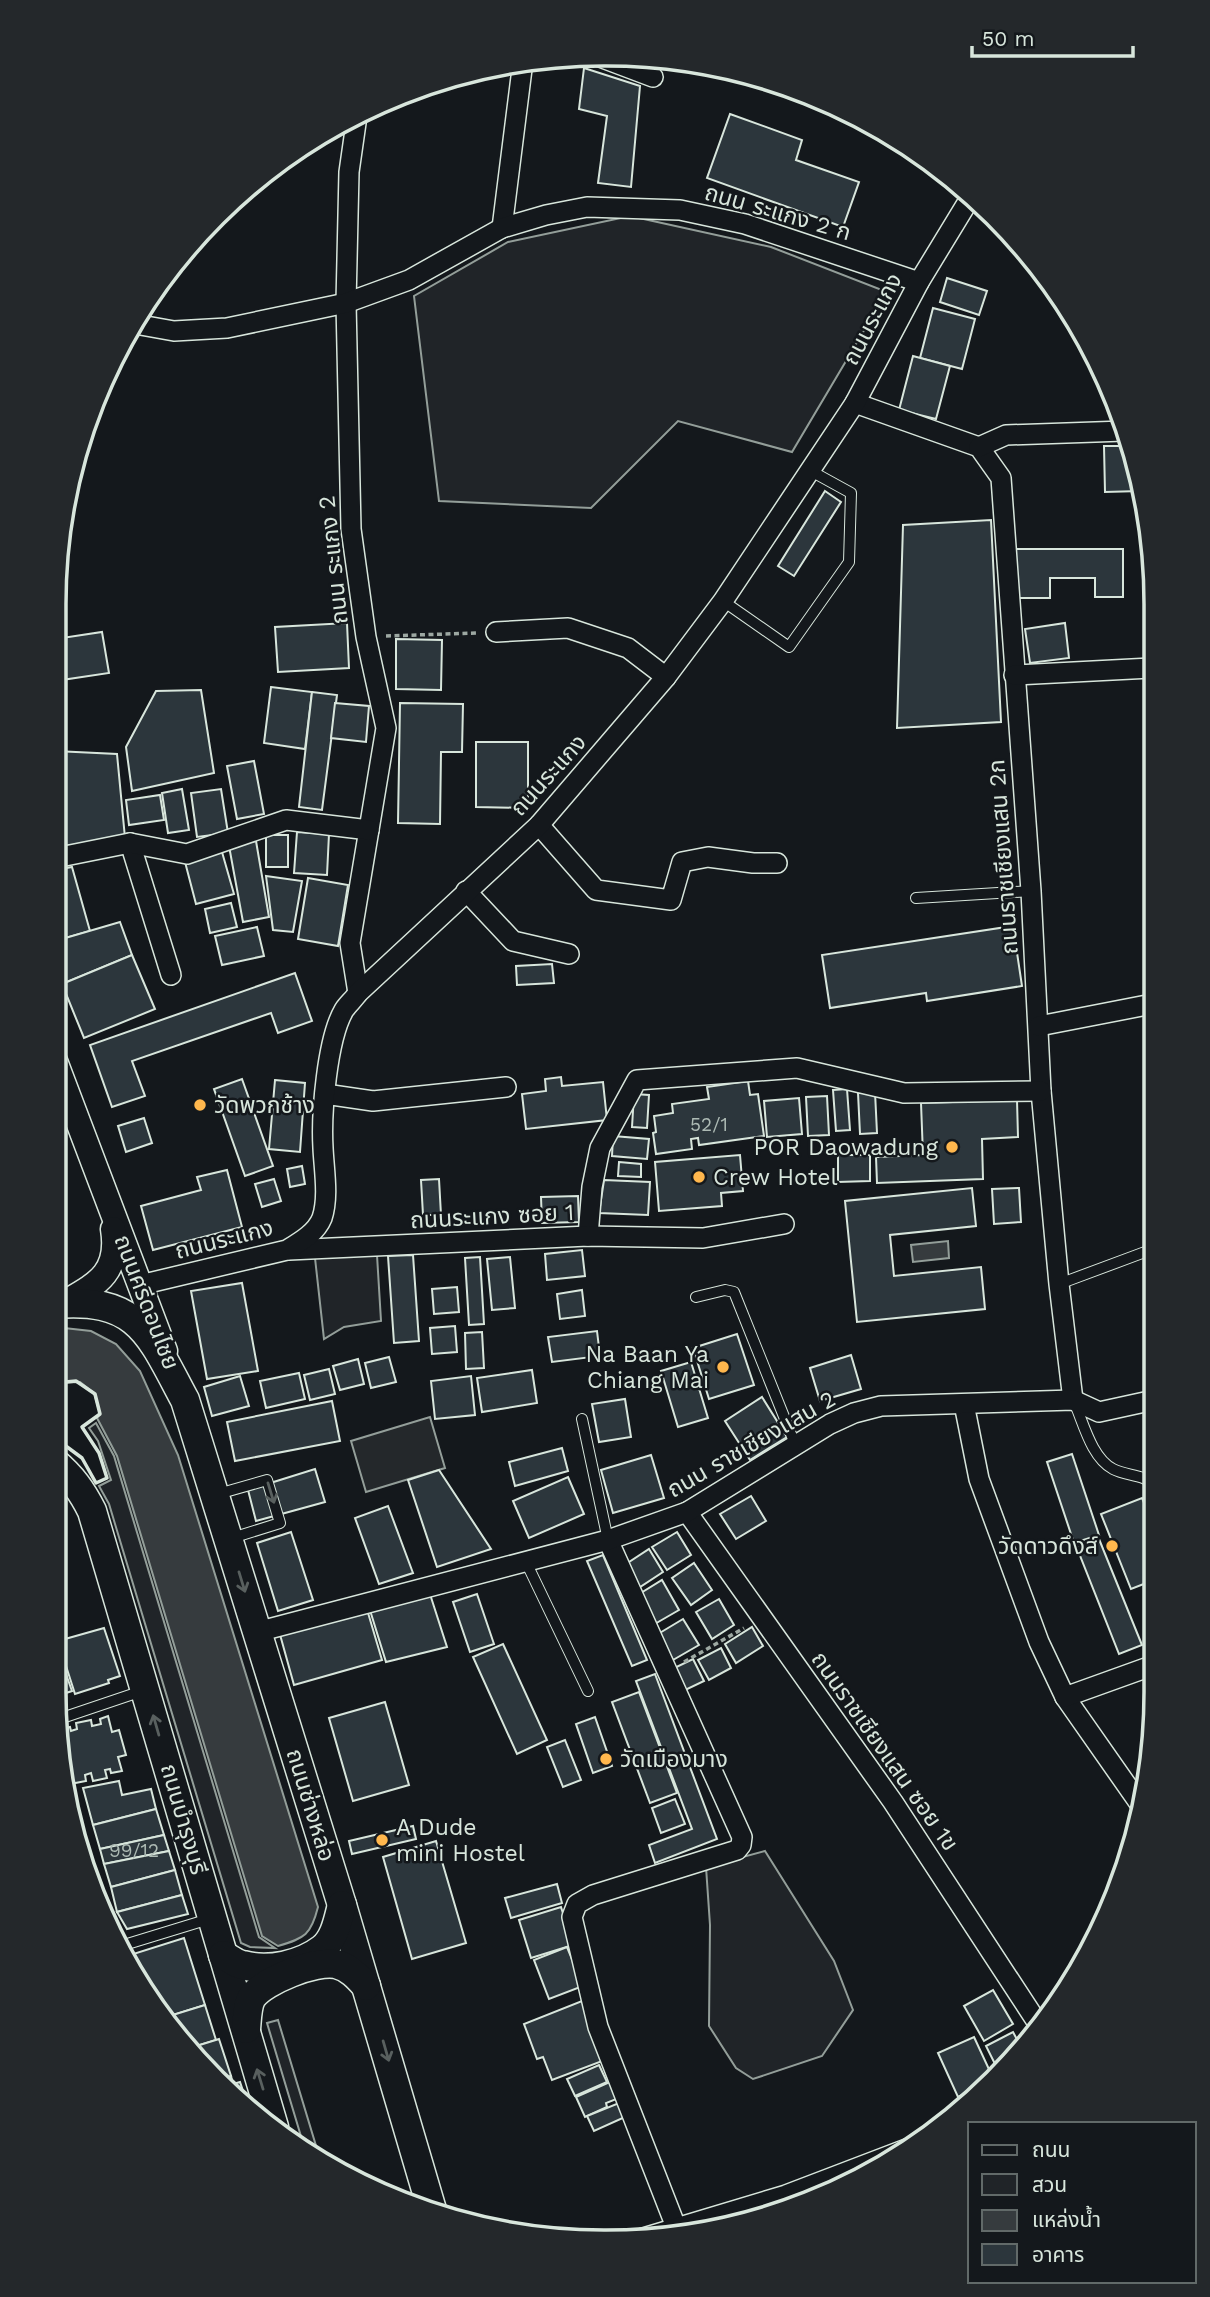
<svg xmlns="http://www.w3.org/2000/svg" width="1210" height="2297" viewBox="0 0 1210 2297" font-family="'Work Sans','Noto Sans Thai',sans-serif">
  <rect width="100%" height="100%" fill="#14181c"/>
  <!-- green -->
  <g fill="#202428" stroke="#939e99" stroke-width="2">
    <polygon points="630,216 771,247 887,292 792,452 678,421 591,508 439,501 414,296 508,242"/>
    <polygon points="377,1255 381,1321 344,1327 324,1339 315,1258"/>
    <polygon points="96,1423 114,1456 259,1937 275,1948 250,1947 241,1943 109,1504 99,1486 111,1480 98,1441 89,1428"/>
    <polygon points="765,1851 834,1961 853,2010 822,2056 753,2079 736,2068 709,2026 710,1925 706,1867"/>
    <polygon points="278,2020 320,2159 306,2153 267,2023"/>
  </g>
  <!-- parking -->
  <polygon fill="#24282b" stroke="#939e99" stroke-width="2" points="430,1417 445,1468 366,1492 351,1441"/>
  <!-- water -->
  <g fill="#363b3e" stroke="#939e99" stroke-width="2">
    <polygon points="948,1241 949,1258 913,1262 911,1245"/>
    <path d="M 55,1327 L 91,1331 L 116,1344 L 140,1371 L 178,1455 L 318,1907 C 311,1935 305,1938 278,1946 L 262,1936 L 117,1456 L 97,1418 L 100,1414 L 94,1393 L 80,1382 L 55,1383 Z"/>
  </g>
  <!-- building -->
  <g fill="#2c363c" stroke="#d8e6dc" stroke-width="2">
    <polygon points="584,68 640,86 631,187 598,183 607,116 579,109"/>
    <polygon points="730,114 802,140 796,160 859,182 843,227 707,178"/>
    <polygon points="947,278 987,291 979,315 940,302"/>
    <polygon points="933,308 975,319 962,369 920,358"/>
    <polygon points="913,356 950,366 936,419 899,410"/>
    <polygon points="1104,446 1128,446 1140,491 1105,492"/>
    <polygon points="825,491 841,502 794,576 778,566"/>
    <polygon points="991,520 1001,722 897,728 903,525"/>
    <polygon points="1013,549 1123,549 1123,597 1095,597 1095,578 1050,578 1050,598 1013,598"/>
    <polygon points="347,623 349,668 278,672 275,627"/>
    <polygon points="1065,623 1069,658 1030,663 1025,629"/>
    <polygon points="102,632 109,673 55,681 55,639"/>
    <polygon points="396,639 442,640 441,690 396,689"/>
    <polygon points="271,687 312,692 305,749 264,743"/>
    <polygon points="201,690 214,773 132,791 126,747 156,691"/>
    <polygon points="312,692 337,695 322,810 299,807"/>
    <polygon points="335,703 369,706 366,742 331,738"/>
    <polygon points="400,703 463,704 462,752 441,752 440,824 398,823"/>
    <polygon points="476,742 528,742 528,808 476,807"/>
    <polygon points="55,751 117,754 125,838 58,847 55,822"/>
    <polygon points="254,761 264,814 237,819 227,766"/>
    <polygon points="182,789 189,830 168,833 162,793"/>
    <polygon points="221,789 228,833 197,837 191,793"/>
    <polygon points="160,795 164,820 129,825 126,800"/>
    <polygon points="297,832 329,834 327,875 294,873"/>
    <rect x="266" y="835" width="22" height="32"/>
    <polygon points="256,841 269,917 243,922 229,846"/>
    <polygon points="222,852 234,894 196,904 185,862"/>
    <polygon points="72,867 90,931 55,941 55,870"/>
    <polygon points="266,876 302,881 293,932 273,930"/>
    <polygon points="308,878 348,885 338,946 298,939"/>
    <polygon points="231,903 237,927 210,933 205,909"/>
    <polygon points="120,922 132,955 62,984 55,972 55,941"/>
    <polygon points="1013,926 1022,986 927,1001 926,993 830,1008 822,955"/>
    <polygon points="257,927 264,956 222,965 215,936"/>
    <polygon points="132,955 155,1009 84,1038 62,984"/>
    <polygon points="552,964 554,983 517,985 516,966"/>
    <polygon points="295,973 312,1021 278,1033 271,1013 132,1061 145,1096 112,1107 90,1045"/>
    <polygon points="561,1077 562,1086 603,1082 607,1120 526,1129 522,1094 546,1091 545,1079"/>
    <polygon points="242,1079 273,1166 245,1176 214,1089"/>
    <polygon points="275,1080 305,1083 300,1152 269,1149"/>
    <polygon points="748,1081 750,1095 758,1094 764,1136 699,1145 698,1138 691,1139 692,1149 656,1154 653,1133 656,1132 654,1116 673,1113 672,1104 709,1099 707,1087"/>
    <polygon points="847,1089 850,1130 836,1131 833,1090"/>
    <polygon points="875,1092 877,1133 860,1134 858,1093"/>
    <polygon points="634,1094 649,1095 647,1128 632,1127"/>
    <polygon points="827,1096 829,1135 808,1136 806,1097"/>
    <polygon points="799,1098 802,1134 767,1137 764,1101"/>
    <polygon points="1017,1100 1018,1137 982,1139 983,1179 877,1183 876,1157 923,1155 921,1103"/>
    <polygon points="144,1118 152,1143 126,1152 118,1126"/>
    <polygon points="613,1136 649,1139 647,1159 612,1156"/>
    <polygon points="740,1155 743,1191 721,1193 722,1206 659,1211 655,1162"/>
    <polygon points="838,1155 870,1155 870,1181 838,1182"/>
    <polygon points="619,1162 641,1164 641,1177 618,1176"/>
    <polygon points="302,1166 305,1184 290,1187 287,1169"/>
    <polygon points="227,1170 242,1227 153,1250 141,1206 201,1190 197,1177"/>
    <polygon points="274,1179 281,1201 262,1207 255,1184"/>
    <polygon points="439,1179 441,1215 423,1215 421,1180"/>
    <polygon points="604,1180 650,1182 648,1215 599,1213"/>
    <polygon points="972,1188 976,1226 890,1235 894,1276 981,1267 985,1309 857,1322 845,1201"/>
    <polygon points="1019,1188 1021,1222 994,1224 992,1189"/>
    <polygon points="578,1196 579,1222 542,1223 541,1197"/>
    <polygon points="582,1250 585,1276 547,1280 545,1254"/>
    <polygon points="413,1255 419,1341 394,1343 388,1256"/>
    <polygon points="480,1257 484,1324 469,1325 465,1258"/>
    <polygon points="510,1257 515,1308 492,1310 487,1259"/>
    <polygon points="242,1283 258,1371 207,1379 191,1291"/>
    <polygon points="457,1287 459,1312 434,1314 432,1289"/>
    <polygon points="582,1290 585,1316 560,1319 557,1294"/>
    <polygon points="455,1326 457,1352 432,1354 430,1328"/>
    <polygon points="597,1331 600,1356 552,1362 548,1337"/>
    <polygon points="482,1332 484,1368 466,1369 465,1333"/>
    <polygon points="737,1334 754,1385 709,1399 693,1348"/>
    <polygon points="851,1355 861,1389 820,1401 810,1368"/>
    <polygon points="389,1357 396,1382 371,1388 365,1363"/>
    <polygon points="358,1359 364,1384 340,1390 333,1366"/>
    <polygon points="691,1362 708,1418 678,1427 661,1371"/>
    <polygon points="329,1369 335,1394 310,1400 304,1375"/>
    <polygon points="532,1370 537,1403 482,1412 477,1378"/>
    <polygon points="299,1373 305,1399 266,1408 260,1381"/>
    <polygon points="240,1376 249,1406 212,1416 204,1387"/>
    <polygon points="471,1376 475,1415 435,1419 431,1381"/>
    <polygon points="762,1397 787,1437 750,1460 725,1421"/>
    <polygon points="625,1399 631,1437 599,1442 592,1404"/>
    <polygon points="332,1401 340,1441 235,1461 227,1422"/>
    <polygon points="562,1448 568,1471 515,1486 509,1462"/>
    <polygon points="1072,1454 1099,1535 1074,1543 1047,1462"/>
    <polygon points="651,1455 664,1498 613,1513 601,1470"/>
    <polygon points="315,1469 325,1502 256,1521 248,1490"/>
    <polygon points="439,1470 491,1549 437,1567 408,1480"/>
    <polygon points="568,1477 584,1514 529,1538 513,1501"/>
    <polygon points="751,1496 766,1521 736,1539 720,1514"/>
    <polygon points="1142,1498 1154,1528 1154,1580 1131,1589 1101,1514"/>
    <polygon points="388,1506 413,1573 379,1584 355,1518"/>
    <polygon points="291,1532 313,1600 278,1611 257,1543"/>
    <polygon points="677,1532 691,1555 667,1570 652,1547"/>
    <polygon points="1099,1539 1142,1645 1119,1654 1077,1548"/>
    <polygon points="649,1549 663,1572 637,1589 623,1566"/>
    <polygon points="603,1555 647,1660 632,1666 587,1561"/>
    <polygon points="694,1563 712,1590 691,1605 672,1578"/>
    <polygon points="662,1580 679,1610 653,1625 636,1596"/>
    <polygon points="429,1591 447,1647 386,1662 369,1607"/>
    <polygon points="477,1594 494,1644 470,1652 453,1602"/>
    <polygon points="719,1599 734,1625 712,1639 696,1612"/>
    <polygon points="366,1606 382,1660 294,1685 279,1631"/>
    <polygon points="683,1619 699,1645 673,1660 658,1634"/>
    <polygon points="752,1627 763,1646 736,1663 725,1644"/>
    <polygon points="104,1628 120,1676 108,1680 109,1683 75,1694 58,1641"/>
    <polygon points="503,1644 547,1740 517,1754 473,1657"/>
    <polygon points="721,1648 731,1668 709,1680 698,1660"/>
    <polygon points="693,1659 704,1681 679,1693 668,1671"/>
    <polygon points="66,1674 72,1691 60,1695 54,1679"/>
    <polygon points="655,1674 717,1839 655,1863 649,1845 692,1829 636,1681"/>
    <polygon points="639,1692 677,1793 650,1803 612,1702"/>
    <polygon points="385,1702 409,1785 353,1801 329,1718"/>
    <polygon points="108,1716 112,1732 119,1730 126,1755 118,1757 122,1771 111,1773 110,1769 105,1770 107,1778 93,1781 91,1773 85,1775 86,1781 70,1784 60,1729 70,1727 71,1731 77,1729 76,1723 91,1720 92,1726 101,1724 100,1719"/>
    <polygon points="595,1717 612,1766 593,1773 576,1724"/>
    <polygon points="565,1740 581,1780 563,1787 547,1747"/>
    <polygon points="119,1781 122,1795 151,1789 156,1809 93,1825 83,1788"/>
    <polygon points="675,1799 685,1824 661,1833 652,1808"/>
    <polygon points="156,1809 164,1835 100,1849 93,1825"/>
    <polygon points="413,1826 416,1839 352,1854 349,1841"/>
    <polygon points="164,1835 169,1851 104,1864 100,1849"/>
    <polygon points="436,1841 466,1943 412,1959 383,1857"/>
    <polygon points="169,1851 175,1870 111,1887 104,1864"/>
    <polygon points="175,1870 182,1895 117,1912 111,1887"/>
    <polygon points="557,1884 562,1903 511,1918 505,1898"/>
    <polygon points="182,1895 188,1914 127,1929 117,1912"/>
    <polygon points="561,1907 573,1945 531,1958 519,1920"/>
    <polygon points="184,1938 205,2005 163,2018 130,1955"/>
    <polygon points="567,1947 583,1986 549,1999 534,1960"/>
    <polygon points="993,1990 1013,2024 984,2041 964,2006"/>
    <polygon points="582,2001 605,2060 552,2080 543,2057 537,2059 524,2024"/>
    <polygon points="205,2005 216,2040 190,2048 168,2028 163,2018"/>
    <polygon points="1013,2032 1020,2045 1000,2074 986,2046"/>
    <polygon points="974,2037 994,2080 958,2097 938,2053"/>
    <polygon points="219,2039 231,2076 223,2079 190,2048"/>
    <polygon points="599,2065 607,2082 575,2096 567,2079"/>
    <polygon points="231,2076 233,2084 240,2082 246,2100 223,2079"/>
    <polygon points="612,2081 619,2098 606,2103 607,2107 585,2117 576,2097"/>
    <polygon points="619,2103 625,2117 594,2131 587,2116"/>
  </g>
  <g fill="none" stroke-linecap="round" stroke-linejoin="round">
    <!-- service casing -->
    <g stroke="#d8e6dc" stroke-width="12">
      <g id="service">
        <polyline points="723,601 789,647 849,562 851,493 811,471"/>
        <polyline points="916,898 1031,891"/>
        <polyline points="1059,1284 1153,1249"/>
        <polyline points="696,1297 725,1290 734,1292 795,1444"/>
        <path d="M 1075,1404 C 1084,1425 1092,1458 1113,1469 C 1126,1476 1144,1474 1154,1485"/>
        <polyline points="582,1419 608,1540"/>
        <polyline points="218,1494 267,1480 280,1523 232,1538"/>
        <polyline points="526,1562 588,1691"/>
        <polyline points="59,1719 142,1691"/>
        <polyline points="124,1945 209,1919"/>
      </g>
    </g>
    <!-- minor casing -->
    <g stroke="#d8e6dc" stroke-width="22">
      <g id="minor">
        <polyline points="600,57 653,77"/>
        <polyline points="357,116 349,172 346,303 351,529 366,637 386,728 350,943 358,993"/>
        <polyline points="502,228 523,61"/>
        <polyline points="135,324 174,331 227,328 346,303 409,280 502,228 546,215 587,207 680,210 745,224 919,282"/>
        <polyline points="855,403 979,447 1001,478 1031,891 1041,1091 1059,1284 1073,1400"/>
        <polyline points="979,447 1006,435 1124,431"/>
        <polyline points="496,632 568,628 628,648 666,677"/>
        <polyline points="1014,675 1151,668"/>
        <polyline points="539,825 596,890 671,900 682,862 708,857 753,863 777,863"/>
        <polyline points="130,843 171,975"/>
        <polyline points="55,858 130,843 187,854 286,820 369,830"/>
        <polyline points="466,891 513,941 569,954"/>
        <polyline points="1039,1026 1152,1004"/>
        <polyline points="325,1094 373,1101 506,1087"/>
        <polyline points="588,1236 592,1187 600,1148 637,1080 797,1068 904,1093 1041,1091"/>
        <polyline points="289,1250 588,1236 703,1238 784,1224"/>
        <path d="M 140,1285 L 287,1250 C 300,1242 316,1233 322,1218 C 329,1197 324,1170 323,1148 C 321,1114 327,1039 344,1010 C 348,1004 354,999 358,993 L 539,825 L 666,677 L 723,601 L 855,403 L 919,282 L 972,195"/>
        <polyline points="964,1404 979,1479 1039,1642 1065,1697 1142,1807"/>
        <polyline points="687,1512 893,1802 1037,2022"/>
        <polyline points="608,1540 742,1837 741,1845 737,1850 593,1895 577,1904 572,1917 598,2027 676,2227"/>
        <polyline points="257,1632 608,1540 687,1512 830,1424 854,1413 881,1406 1073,1400 1099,1412 1154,1400"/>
        <polyline points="1065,1697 1154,1665"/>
        <polyline points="633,2241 786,2195 917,2145"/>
      </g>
    </g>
    <!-- tertiary casing -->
    <g stroke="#d8e6dc" stroke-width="27">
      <g id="tertiary">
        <polyline points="55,1061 165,1351"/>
        <path d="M 64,1303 C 97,1284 120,1273 113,1229"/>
      </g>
    </g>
    <!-- secondary casing -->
    <g stroke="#d8e6dc" stroke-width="31">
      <g id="secondary">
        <path d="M 55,1304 C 139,1297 150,1335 185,1400 L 342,1905 L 432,2210"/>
        <path d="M 54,1462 C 72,1477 82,1491 92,1511 L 274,2127"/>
        <path d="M 223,1955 C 229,1958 236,1964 243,1965 C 268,1972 301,1965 322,1949 C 335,1939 338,1920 342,1905"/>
        <path d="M 246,2029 C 247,2019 247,2005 252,1997 C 265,1980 315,1960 336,1964 C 349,1967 358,1977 366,1986"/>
      </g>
    </g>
    <!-- path -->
    <g stroke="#9da8a2" stroke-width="3.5" stroke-dasharray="5 3.5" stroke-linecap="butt">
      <polyline points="386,636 476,633"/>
      <polyline points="684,1662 744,1628"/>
    </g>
    <!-- service -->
    <use href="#service" stroke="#14181c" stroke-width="10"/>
    <!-- minor -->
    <use href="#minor" stroke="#14181c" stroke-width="19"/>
    <!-- tertiary -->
    <use href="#tertiary" stroke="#14181c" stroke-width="24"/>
    <!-- secondary -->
    <use href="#secondary" stroke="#14181c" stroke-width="28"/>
    <!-- wall -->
    <polyline stroke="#d8e6dc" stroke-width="3.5" points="55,1438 82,1458 96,1483 107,1478 99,1453 82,1427 100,1414 95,1394 76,1381 55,1383"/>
  </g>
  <!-- one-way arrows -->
  <defs><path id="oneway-shaft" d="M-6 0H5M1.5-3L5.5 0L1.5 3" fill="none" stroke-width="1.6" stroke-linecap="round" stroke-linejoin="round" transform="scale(1.75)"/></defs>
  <g stroke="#59605f">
    <use href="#oneway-shaft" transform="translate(271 1493) rotate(73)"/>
    <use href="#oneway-shaft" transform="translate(242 1582) rotate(73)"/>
    <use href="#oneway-shaft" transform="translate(156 1725) rotate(-106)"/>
    <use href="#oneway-shaft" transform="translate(386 2051) rotate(74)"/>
    <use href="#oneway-shaft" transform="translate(260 2079) rotate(-107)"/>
  </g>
  <!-- markers -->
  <g fill="#ffb74d" stroke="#14181c" stroke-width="2.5">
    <circle cx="200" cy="1105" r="7"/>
    <circle cx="952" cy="1147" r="7"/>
    <circle cx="699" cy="1177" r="7"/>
    <circle cx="723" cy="1367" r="7"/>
    <circle cx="1112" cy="1546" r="7"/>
    <circle cx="606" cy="1759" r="7"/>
    <circle cx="382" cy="1840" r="7"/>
  </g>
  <g text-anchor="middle" stroke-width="5" stroke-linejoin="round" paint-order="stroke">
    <!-- number labels -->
    <g font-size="19" fill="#adbab4">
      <text x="709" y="1131">52/1</text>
      <text x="134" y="1857">99/12</text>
    </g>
    <!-- street labels -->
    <g font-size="23" fill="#d8e6dc" stroke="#14181c">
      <text transform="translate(778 212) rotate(16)" y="8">ถนน ระแกง 2 ก</text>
      <text transform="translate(872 319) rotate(-62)" y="8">ถนนระแกง</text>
      <text transform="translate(333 560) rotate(-96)" y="8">ถนน ระแกง 2</text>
      <text transform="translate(548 775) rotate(-48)" y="8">ถนนระแกง</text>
      <text transform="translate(1003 857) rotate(-94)" y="8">ถนนราชเชียงแสน 2ก</text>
      <text transform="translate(492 1216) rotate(-3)" y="8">ถนนระแกง ซอย 1</text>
      <text transform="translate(224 1239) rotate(-14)" y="8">ถนนระแกง</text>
      <text transform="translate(147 1302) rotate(69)" y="8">ถนนศรีดอนไชย</text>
      <text transform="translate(751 1444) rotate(-30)" y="8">ถนน ราชเชียงแสน 2</text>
      <text transform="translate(885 1751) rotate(55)" y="8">ถนนราชเชียงแสน ซอย 1ข</text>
      <text transform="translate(311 1805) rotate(73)" y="8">ถนนช่างหล่อ</text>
      <text transform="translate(184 1819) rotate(74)" y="8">ถนนบำรุงบุรี</text>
    </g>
    <!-- poi labels -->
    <g font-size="23" fill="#d8e6dc" stroke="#14181c" text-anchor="start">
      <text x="214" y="1113">วัดพวกช้าง</text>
      <text x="938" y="1155" text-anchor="end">POR Daowadung</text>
      <text x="713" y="1185">Crew Hotel</text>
      <text x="709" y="1362" text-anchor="end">Na Baan Ya<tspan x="709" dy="26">Chiang Mai</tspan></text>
      <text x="1098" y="1554" text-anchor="end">วัดดาวดึงส์</text>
      <text x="620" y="1767">วัดเมืองมาง</text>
      <text x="396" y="1835">A Dude<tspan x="396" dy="26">mini Hostel</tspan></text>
    </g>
  </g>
  <!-- crop -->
  <path d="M0 0H1210V2297H0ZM604 66H606A538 538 0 0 1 1144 604V1692A538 538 0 0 1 606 2230H604A538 538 0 0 1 66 1692V604A538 538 0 0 1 604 66Z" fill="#24282b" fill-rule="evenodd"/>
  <path fill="none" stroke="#d8e6dc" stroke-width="3.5" d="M604 66H606A538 538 0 0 1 1144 604V1692A538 538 0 0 1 606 2230H604A538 538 0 0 1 66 1692V604A538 538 0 0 1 604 66Z"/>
  <!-- legend -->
  <rect x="968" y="2122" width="228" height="161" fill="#14181c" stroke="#626a69" stroke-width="2"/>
  <rect x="982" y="2145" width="35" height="10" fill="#14181c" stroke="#626a69" stroke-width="2"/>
  <text x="1032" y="2157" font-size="21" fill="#d8e6dc">ถนน</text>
  <rect x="982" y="2174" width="35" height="21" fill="#202428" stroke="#626a69" stroke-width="2"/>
  <text x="1032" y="2192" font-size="21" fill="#d8e6dc">สวน</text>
  <rect x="982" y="2210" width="35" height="21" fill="#363b3e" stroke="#626a69" stroke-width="2"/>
  <text x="1032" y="2227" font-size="21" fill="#d8e6dc">แหล่งน้ำ</text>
  <rect x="982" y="2244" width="35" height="21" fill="#2c363c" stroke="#626a69" stroke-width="2"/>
  <text x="1032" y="2262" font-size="21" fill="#d8e6dc">อาคาร</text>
  <!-- scale -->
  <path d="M972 46v10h161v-10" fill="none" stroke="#d8e6dc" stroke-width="3.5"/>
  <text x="982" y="46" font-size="21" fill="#d8e6dc" stroke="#14181c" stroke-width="5" paint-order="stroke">50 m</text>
</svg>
